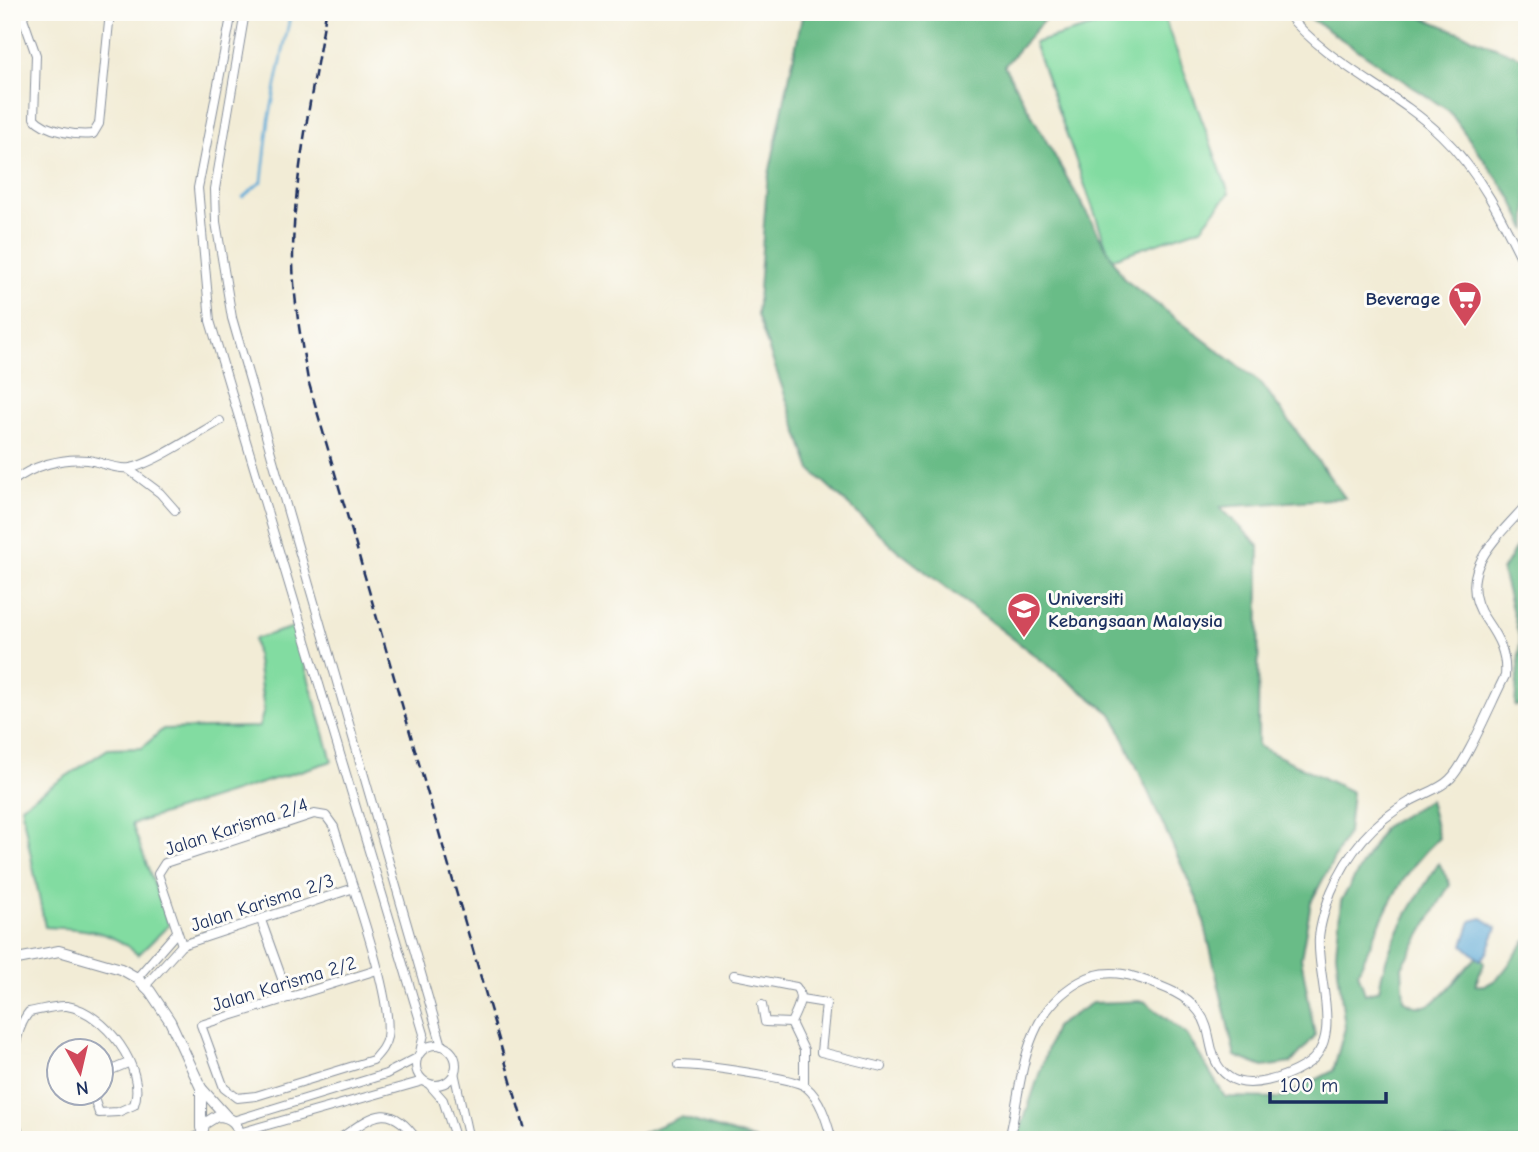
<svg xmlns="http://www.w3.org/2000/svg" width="1539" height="1152" viewBox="0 0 1539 1152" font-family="'Comic Neue',sans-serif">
  <rect width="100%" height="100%" fill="#fdfcf7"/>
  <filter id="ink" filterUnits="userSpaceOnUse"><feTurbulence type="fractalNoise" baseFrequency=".0143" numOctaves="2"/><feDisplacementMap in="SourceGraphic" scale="14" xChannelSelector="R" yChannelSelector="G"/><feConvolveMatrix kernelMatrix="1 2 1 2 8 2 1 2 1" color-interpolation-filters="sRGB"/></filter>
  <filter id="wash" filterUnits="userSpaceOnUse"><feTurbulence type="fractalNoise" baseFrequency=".00686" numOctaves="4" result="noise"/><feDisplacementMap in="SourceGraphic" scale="28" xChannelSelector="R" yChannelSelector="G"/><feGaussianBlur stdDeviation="1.57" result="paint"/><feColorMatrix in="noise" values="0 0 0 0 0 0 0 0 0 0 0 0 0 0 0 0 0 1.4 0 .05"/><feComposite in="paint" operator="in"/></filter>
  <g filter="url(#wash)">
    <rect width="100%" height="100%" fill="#f2ecd6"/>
    <!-- green -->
    <g fill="#82dca1" stroke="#4e8680" stroke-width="2">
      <polygon points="1143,12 1162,12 1229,193 1201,228 1111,259 1034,43"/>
      <path d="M 294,627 L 332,761 L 132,824 L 169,925 L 138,955 C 109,928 82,929 45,927 L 21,806 L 108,749 L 142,748 L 163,729 L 259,727 L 264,710 L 254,639 Z"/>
    </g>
    <!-- forest -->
    <g fill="#69bc87" stroke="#427672" stroke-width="2">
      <polygon points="803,12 1051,12 1004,66 1124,279 1262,384 1345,498 1220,507 1259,546 1258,746 1352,792 1348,832 1311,902 1301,958 1315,1036 1291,1063 1263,1067 1235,1056 1201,908 1113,715 897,550 811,470 757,315 767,184"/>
      <polygon points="1301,12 1409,12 1522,58 1527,57 1527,231 1512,199 1449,111"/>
      <polygon points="1527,529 1527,704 1515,706 1520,640 1502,571"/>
      <path d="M 1429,800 L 1439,838 C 1394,880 1383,918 1358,972 L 1365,994 L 1379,990 C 1386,942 1413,903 1439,863 L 1450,884 L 1402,967 L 1404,1000 C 1433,1024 1456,974 1476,958 L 1482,959 L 1484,964 L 1475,985 C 1501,990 1512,954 1527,940 L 1527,1140 L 1017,1140 L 1055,1027 L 1092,1003 L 1144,1001 L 1187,1035 L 1225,1097 L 1281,1098 L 1333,1071 L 1345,1028 L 1336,953 L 1341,901 L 1384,827 Z"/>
      <polygon points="680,1117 756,1140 633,1140 642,1133"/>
    </g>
    <!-- water -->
    <polygon fill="#5faad7" stroke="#3d6c9a" stroke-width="2" points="1482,918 1497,928 1487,953 1480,960 1463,945 1471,921"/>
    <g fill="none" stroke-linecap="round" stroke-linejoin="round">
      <!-- stream -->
      <polyline stroke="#5faad7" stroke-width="2.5" points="243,197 262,181 269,120 291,12"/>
    </g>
  </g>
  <g filter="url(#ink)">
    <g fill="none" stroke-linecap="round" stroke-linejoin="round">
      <!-- minor casing -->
      <g stroke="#868e9a" stroke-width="10">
        <g id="minor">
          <polyline points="232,12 198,188 210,321 424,1034 420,1052"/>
          <polyline points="245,12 215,189 216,222 232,318 442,1046"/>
          <path d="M 1286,12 C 1327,64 1394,90 1441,135 C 1480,172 1504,222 1527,270"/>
          <path d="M 23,18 L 36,55 L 34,118 C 45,131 76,136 93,134 L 99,124 L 110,12"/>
          <polyline points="12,25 20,22 26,12"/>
          <polyline points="128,469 160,493 175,510"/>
          <path d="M 12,482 C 32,466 62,457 88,460 C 102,462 115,470 130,468 C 151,465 199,433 220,421"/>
          <polyline points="261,920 289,998"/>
          <path d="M 182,945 L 158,874 L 165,863 L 314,814 L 326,816 L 334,827 C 347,872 394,997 387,1037 C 385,1047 379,1053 373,1060 L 256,1096 L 237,1098 L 224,1088 L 201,1025 L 377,970"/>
          <polyline points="182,945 351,889"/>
          <path d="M 734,975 L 796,987 C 805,998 796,1011 791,1023 L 804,1050 L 804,1084"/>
          <polyline points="137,978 177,932"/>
          <polyline points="145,986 182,945"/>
          <polyline points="801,999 826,1003 821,1052 882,1067"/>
          <polyline points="762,1005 765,1022 791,1023"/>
          <circle cx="436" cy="1065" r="20"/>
          <path d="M 679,1065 C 699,1065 794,1077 806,1087 C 821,1099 827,1122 832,1140"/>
          <polyline points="454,1072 469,1140"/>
          <polyline points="102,1074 128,1063"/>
          <polyline points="429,1084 443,1100 456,1140"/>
          <polyline points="233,1121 386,1074 417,1058"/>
          <polyline points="239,1133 423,1081"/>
          <path d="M 21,1140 C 9,1110 8,1038 29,1012 C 41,1010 56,1005 67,1006 C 105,1012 147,1069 134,1105 L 118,1112 L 99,1113 L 92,1092"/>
          <polyline points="188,1140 200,1135"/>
          <path d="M 338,1140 C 372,1116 389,1099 417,1140"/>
          <path d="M 1009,1140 C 1023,1081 1021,1015 1079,982 C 1096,972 1116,971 1135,977 C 1157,985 1184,992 1199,1012 C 1215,1033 1205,1060 1229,1077 C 1248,1091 1286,1077 1304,1066 C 1346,1042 1316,979 1319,938 C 1320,923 1326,906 1331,892 C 1347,854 1373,822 1409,802 C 1422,794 1439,790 1450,779 C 1466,764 1493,699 1505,676 C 1507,654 1499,639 1486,620 C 1453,573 1496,539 1527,504"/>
        </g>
      </g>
      <!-- tertiary casing -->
      <g stroke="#868e9a" stroke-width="12">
        <g id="tertiary">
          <polyline points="12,960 59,951 121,969 137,978 150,991 170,1021 201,1088 227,1117"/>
          <polyline points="201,1088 201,1128"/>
          <path d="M 201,1140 L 204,1124 L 217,1116 C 232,1116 240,1125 239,1140"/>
        </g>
      </g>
      <!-- minor -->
      <use href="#minor" stroke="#fff" stroke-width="8"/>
      <!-- tertiary -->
      <use href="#tertiary" stroke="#fff" stroke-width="10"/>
      <!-- rail -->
      <path stroke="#1b2f5e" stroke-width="2.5" stroke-dasharray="10 5" stroke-linecap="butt" d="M 326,12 C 313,91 292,183 293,263 C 294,302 301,341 308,380 L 528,1140"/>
    </g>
  </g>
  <!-- icons -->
  <defs>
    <g id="supermarket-pin" transform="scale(1.75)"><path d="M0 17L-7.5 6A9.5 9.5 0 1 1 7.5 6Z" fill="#d1495b" stroke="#fdfcf7"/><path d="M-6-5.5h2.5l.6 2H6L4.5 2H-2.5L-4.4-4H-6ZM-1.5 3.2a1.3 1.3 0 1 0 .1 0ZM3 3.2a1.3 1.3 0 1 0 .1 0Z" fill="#fff"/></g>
    <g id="university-pin" transform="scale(1.75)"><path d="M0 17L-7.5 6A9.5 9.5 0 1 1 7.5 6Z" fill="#d1495b" stroke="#fdfcf7"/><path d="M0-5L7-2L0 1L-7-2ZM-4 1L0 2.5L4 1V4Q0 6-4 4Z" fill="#fff"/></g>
  </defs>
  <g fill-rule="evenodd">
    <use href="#supermarket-pin" x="1465" y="298"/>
    <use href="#university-pin" x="1024" y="609"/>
  </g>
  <g text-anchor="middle" stroke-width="6" stroke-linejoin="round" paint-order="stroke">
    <!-- poi labels -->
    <g font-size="19" font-weight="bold" fill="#1b2f5e" stroke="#fdfcf7" text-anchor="end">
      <text x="1440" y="305">Beverage</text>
      <text x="1048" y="605" text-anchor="start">Universiti<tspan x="1048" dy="22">Kebangsaan Malaysia</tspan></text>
    </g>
    <!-- street labels -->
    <g font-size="19" fill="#1b2f5e" stroke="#fdfcf7">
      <text transform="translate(236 826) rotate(-18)" y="7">Jalan Karisma 2/4</text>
      <text transform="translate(262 902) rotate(-18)" y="7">Jalan Karisma 2/3</text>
      <text transform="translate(284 983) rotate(-17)" y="7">Jalan Karisma 2/2</text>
    </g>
  </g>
  <!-- margin -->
  <rect width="1539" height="1152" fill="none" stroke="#fdfcf7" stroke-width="42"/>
  <!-- north arrow -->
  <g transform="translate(80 1072) rotate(172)"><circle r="33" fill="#fdfcf7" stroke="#a3aaba" stroke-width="2"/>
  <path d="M0-5L12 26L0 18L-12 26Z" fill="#d1495b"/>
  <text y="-10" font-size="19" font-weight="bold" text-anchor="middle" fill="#1b2f5e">N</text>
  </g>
  <!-- scale -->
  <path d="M1270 1092v10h116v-10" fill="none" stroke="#1b2f5e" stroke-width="3.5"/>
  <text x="1280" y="1092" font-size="21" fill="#1b2f5e" stroke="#fdfcf7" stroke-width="5" paint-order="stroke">100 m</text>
</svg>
